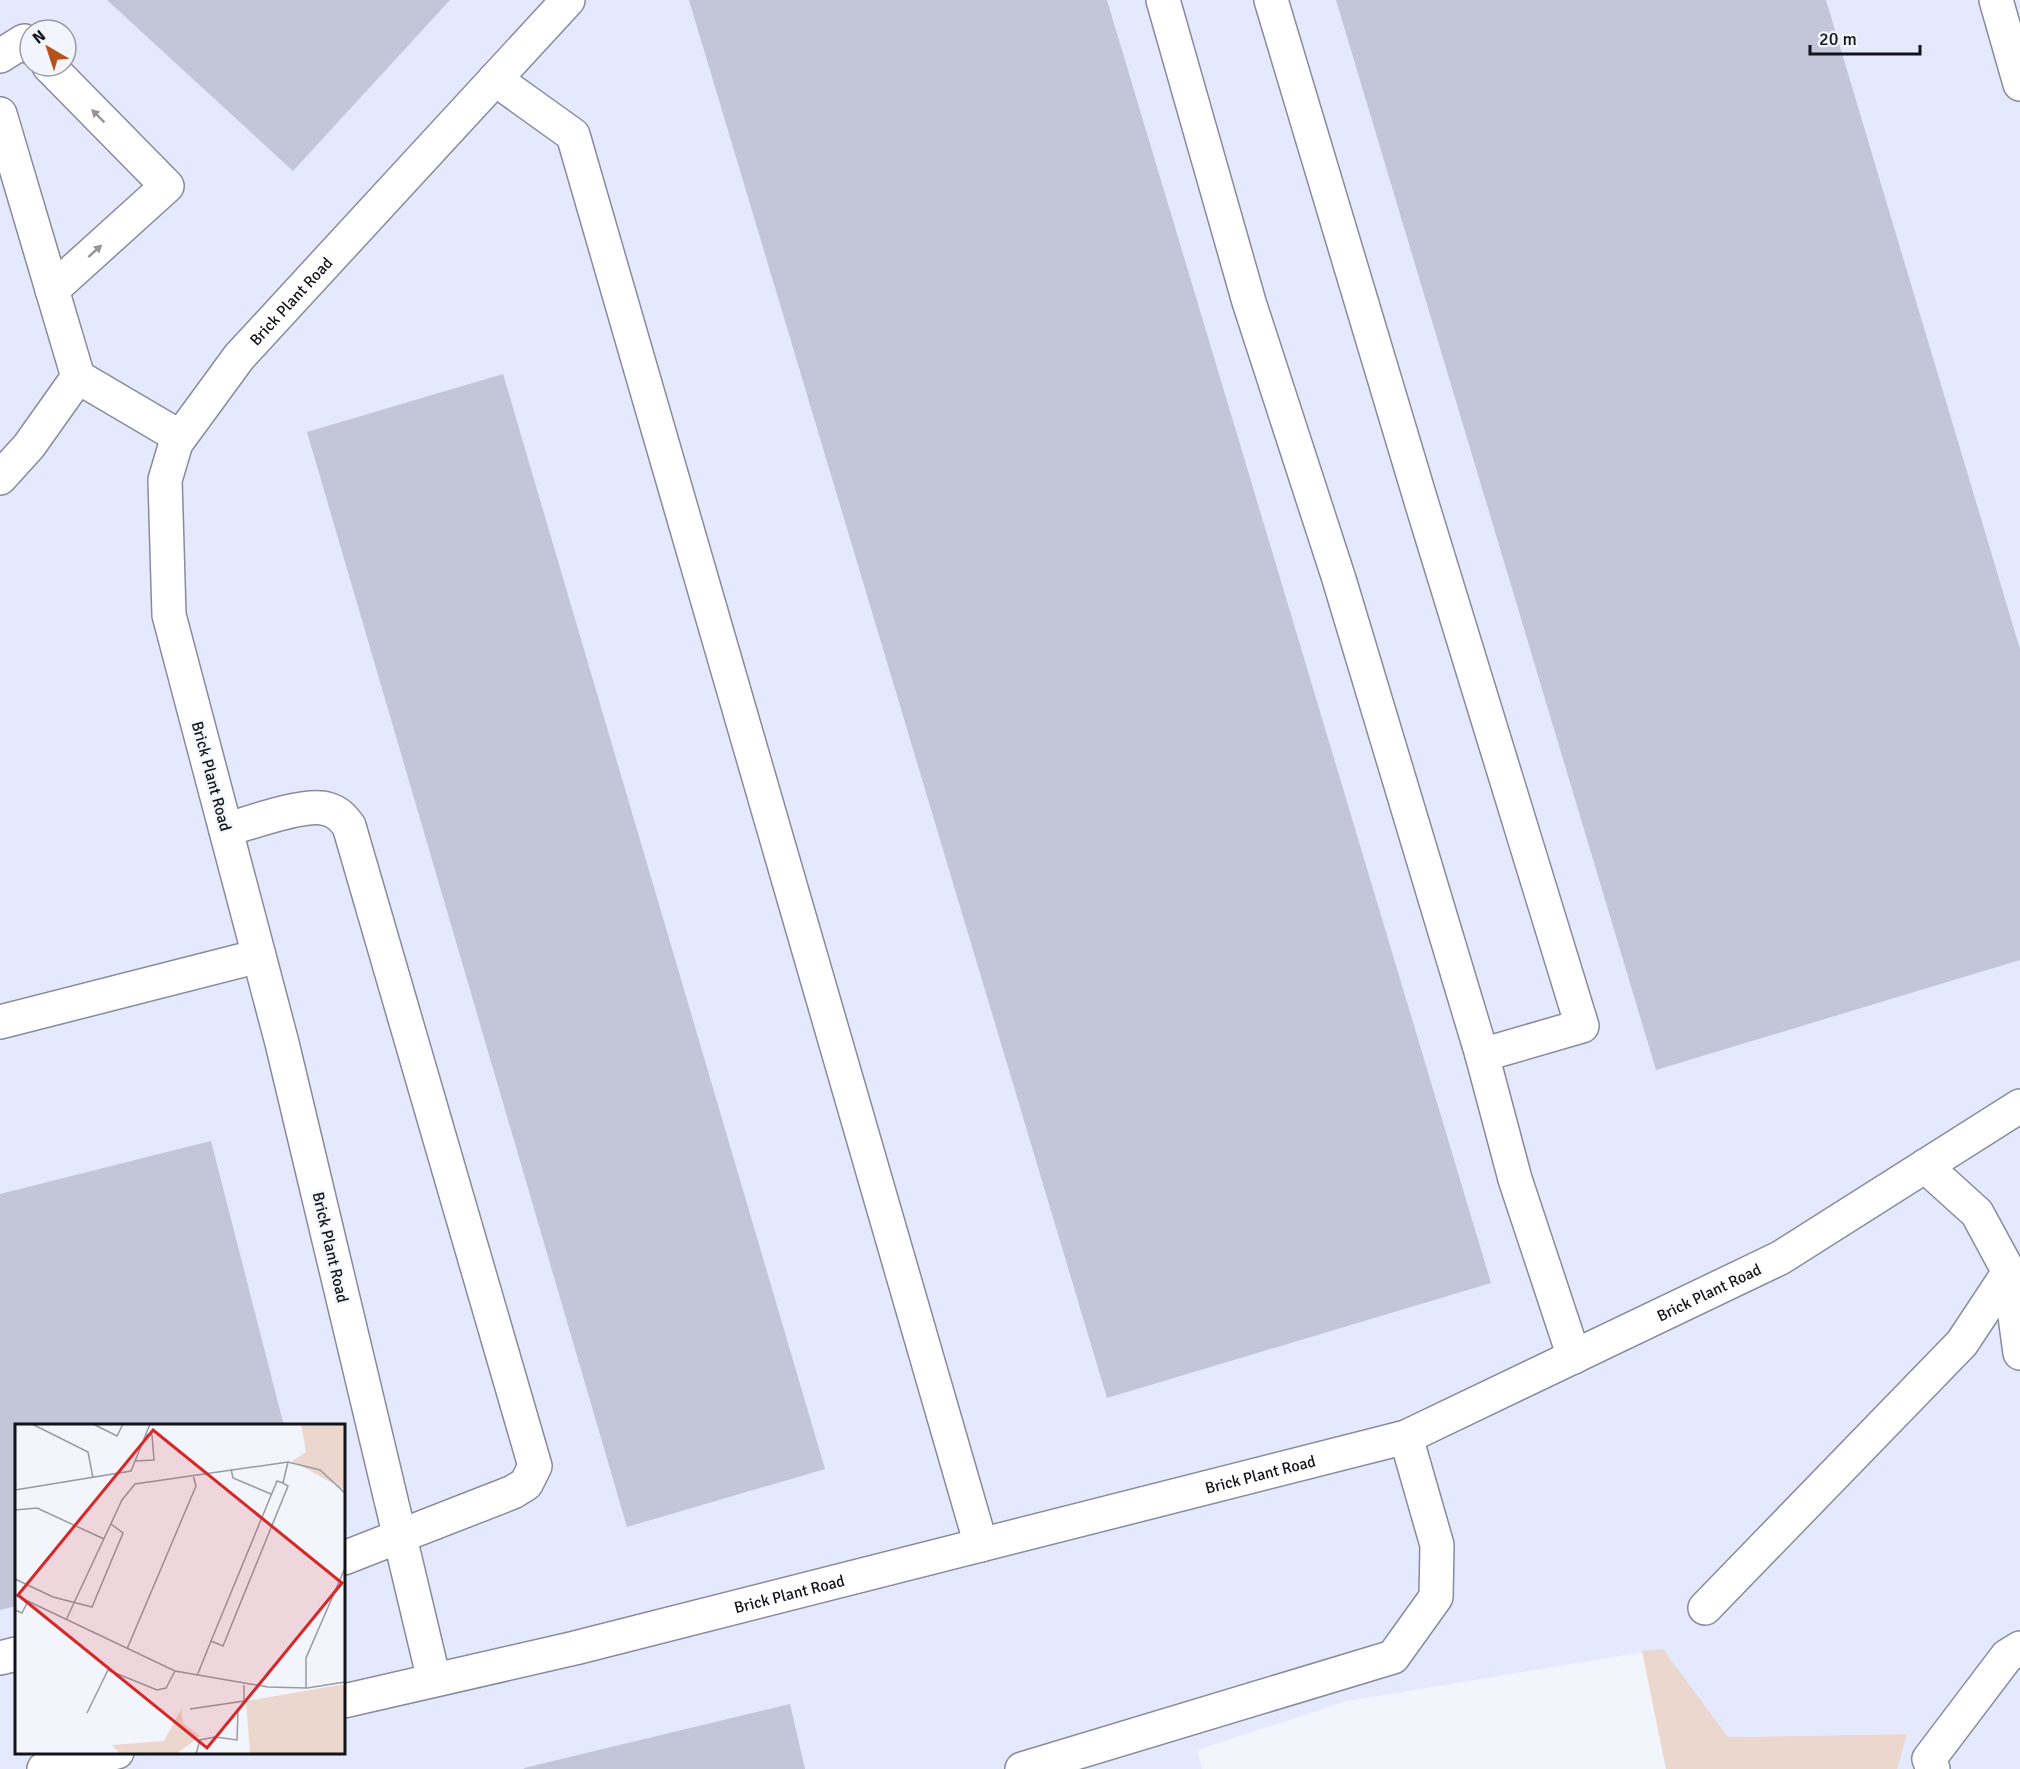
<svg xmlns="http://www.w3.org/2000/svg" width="2020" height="1769" viewBox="0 0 2020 1769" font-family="Signika,sans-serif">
  <rect width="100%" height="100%" fill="#f3f5fc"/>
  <!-- built -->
  <path fill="#e5e9fe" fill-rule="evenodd" d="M 0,0 L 2020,0 L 2020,1258 L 2017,1261 L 2020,1263 L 2020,1769 L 1897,1769 L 1906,1734 L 1728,1737 L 1663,1649 L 1347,1701 L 1197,1750 L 1202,1769 L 0,1769 ZM 30,30 L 66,30 L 66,66 L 30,66 ZM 16,1426 L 344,1426 L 344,1752 L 16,1752 Z"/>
  <!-- green -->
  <polygon fill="#ecd7ce" points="1663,1649 1728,1737 1907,1734 1897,1769 1666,1769 1642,1651"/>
  <!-- building -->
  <g fill="#c3c6d9">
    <polygon points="107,0 450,0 293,171"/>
    <polygon points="689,0 1107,0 1491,1283 1107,1398"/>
    <polygon points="1336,0 1826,0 2020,649 2020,960 1656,1070"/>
    <polygon points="503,374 825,1469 627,1527 307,432"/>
    <polygon points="211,1141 284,1426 16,1426 16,1606 0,1610 0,1194"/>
    <polygon points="790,1704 805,1769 524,1769 524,1768"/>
  </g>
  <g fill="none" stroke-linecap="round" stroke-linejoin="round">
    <!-- minor casing -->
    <g stroke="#888b9c" stroke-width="36">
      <g id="minor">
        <polyline points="1163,0 1249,302 1339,579 1482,1055 1582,1026 1421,501 1271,0"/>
        <polyline points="1996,0 2020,84"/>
        <polyline points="0,56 24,41 30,47"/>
        <polyline points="49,66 167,186 52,290"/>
        <polyline points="495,79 573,135 981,1545"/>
        <polyline points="0,114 78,377 29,446 0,478"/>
        <polyline points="78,377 180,437"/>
        <path d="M 226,830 C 249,823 306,802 327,809 C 338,812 343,818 349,826 L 535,1466 L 526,1484 L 513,1492 L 344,1558"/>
        <polyline points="0,1022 259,956"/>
        <polyline points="1482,1055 1515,1179 1574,1357"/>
        <polyline points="2009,1272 2020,1353"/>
        <polyline points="1705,1608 1962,1343 2009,1272 1977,1213 1925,1166"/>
        <polyline points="0,1658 16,1654"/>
        <path id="s1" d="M 434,1680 L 282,1043 L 169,615 L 165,480 L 176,443 L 239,357 L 568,0"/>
        <path id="s2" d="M 344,1701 L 575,1648 L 1406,1437 L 1780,1258 L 2020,1106"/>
        <polyline points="44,1769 117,1752"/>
        <polyline points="1022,1769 1393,1657 1436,1597 1437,1545 1406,1437"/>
        <polyline points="1933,1769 1929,1759 2007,1656 2020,1648"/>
      </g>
    </g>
    <!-- minor -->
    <use href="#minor" stroke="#fff" stroke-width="33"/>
  </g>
  <!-- one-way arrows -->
  <defs><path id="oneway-solid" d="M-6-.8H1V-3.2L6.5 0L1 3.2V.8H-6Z" transform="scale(1.5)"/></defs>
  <g fill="#959598">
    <use href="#oneway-solid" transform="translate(98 116) rotate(-135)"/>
    <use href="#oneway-solid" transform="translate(95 251) rotate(-42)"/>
  </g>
  <g text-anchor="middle" stroke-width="4.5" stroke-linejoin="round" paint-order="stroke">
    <!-- street labels -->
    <g font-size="16" fill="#13141a" stroke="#f3f5fc">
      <text dy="6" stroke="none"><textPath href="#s1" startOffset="1454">Brick Plant Road</textPath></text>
      <text transform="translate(212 776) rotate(75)" y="6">Brick Plant Road</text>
      <text transform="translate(331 1247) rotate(77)" y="6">Brick Plant Road</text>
      <text dy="6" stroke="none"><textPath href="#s2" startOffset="1430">Brick Plant Road</textPath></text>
      <text dy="6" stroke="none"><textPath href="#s2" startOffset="944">Brick Plant Road</textPath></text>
      <text dy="6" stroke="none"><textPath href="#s2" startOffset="458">Brick Plant Road</textPath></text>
    </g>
  </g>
  <!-- overview -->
  <g transform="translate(15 1424)">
    <rect width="330" height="330" fill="#f3f5fc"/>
    <path d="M 286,0 L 330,0 L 330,66 L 277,37 L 291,28 ZM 330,260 L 330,330 L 235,330 L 231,277 ZM 166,285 L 168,299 L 185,312 L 161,330 L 105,330 L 97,321 L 149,317 Z" fill="#ecd7ce"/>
    <path fill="none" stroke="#999ba2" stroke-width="1.5" d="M 17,0 L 73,28 L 78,54M 78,0 L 102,12 L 108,0M 120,37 L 139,36 L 137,11 L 131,11M 216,45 L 218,54 L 256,70M 268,59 L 273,62 L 208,222 L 196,217 L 262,57 L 268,59 L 273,38M 0,66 L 116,47 L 135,0M 0,86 L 22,84 L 89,115M 0,155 L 38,173 L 77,183 L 108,109 L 96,100M 0,171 L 160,247 L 253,263 L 292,264 L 330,258M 0,186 L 7,189 L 13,177M 51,196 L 107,76 L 120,60 L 273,38 L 305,46 L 330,69M 112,225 L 181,62 L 178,51M 182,252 L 196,217M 291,264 L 291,234 L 330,144M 175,285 L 229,277 L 229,261M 72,289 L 93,246 L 142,266 L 151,264 L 160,247M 181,330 L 185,316 L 200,313 L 222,316 L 223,287 L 229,277"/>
    <path fill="#d62828" fill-opacity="0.15" stroke="#d62828" stroke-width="3" d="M 138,6 L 327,159 L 192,324 L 3,171 Z"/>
    <rect width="330" height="330" fill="none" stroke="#13141a" stroke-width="3"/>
  </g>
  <!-- north arrow -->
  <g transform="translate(48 48) rotate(321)"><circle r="28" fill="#f3f5fc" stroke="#999ba2" stroke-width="1.5"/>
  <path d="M0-4.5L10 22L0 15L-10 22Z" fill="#b55319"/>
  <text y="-9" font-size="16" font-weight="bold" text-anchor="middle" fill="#13141a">N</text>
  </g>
  <!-- scale -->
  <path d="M1810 45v9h110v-9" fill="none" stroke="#13141a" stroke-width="3"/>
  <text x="1819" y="45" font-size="18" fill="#13141a" stroke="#f3f5fc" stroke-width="4.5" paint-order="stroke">20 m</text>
</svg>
